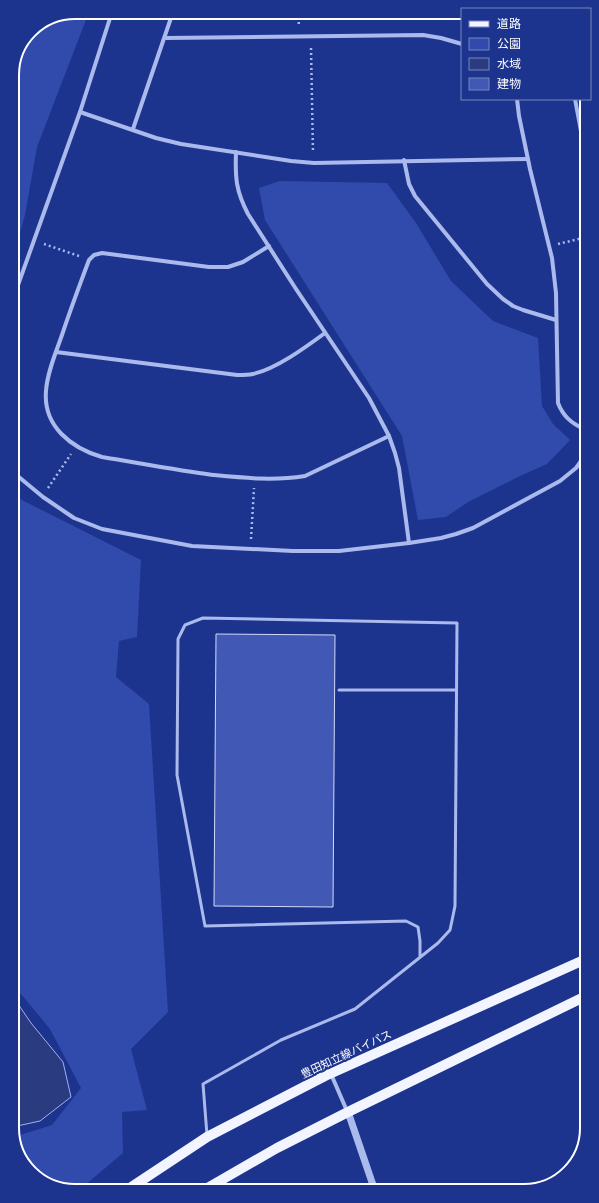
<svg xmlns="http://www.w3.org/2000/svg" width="599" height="1203" viewBox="0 0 599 1203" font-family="Manrope,'Noto Sans JP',sans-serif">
  <rect width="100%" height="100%" fill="#1d348e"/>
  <!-- green -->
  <g fill="#304bac">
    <polygon points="75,12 89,12 37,147 25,215 13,257 12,71 31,30"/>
    <polygon points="280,181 387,183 416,223 451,281 493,321 538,338 542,406 553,424 570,440 547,464 520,476 468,502 446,517 418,520 402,436 265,220 259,188"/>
    <polygon points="18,498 141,560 137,637 119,641 116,677 149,704 168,1012 131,1049 147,1110 122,1112 123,1153 78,1191 71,1191 37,1178 17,1152 17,1136 52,1125 81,1088 50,1029 16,988 14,506"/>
  </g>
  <!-- water -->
  <polygon fill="#2b3b80" stroke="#9fb1ef" points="16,1001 31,1023 63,1062 71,1097 40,1121 17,1126"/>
  <!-- building -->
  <polygon fill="#4159b4" stroke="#d1daf9" points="216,634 335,635 333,907 214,906"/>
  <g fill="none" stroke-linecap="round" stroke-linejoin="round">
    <!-- path -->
    <g stroke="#abbaed" stroke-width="2.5" stroke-dasharray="2 3" stroke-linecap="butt">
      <polyline points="298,12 299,26"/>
      <polyline points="311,48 313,153"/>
      <polyline points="13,219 17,245"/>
      <polyline points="44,244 79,256"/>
      <polyline points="558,244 583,238"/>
      <polyline points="13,246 22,244"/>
      <polyline points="48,488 71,454"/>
      <polyline points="251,539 254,488"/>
    </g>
    <!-- service -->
    <g stroke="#abbaed" stroke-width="3">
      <polyline points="339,690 456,690"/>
      <polyline points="207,1135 203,1084 281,1040 355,1009 438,943 450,930 455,906 457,623 203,618 185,625 178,639 177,775 205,926 406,921 418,927 420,941 420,957"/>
    </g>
    <!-- minor -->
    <g stroke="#abbaed" stroke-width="4">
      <polyline points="166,38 423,35 441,38 462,44"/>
      <path d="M 517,99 L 519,116 L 530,169 L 552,258 L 556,293 L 558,403 C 563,416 571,423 584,429"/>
      <polyline points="575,99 583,142"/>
      <polyline points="80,112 156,138 181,144 291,161 314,163 528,159"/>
      <polyline points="133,129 173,12"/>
      <path d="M 236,152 C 235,178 236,191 248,214 L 296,289 L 369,398 L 389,436 L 395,453 L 399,468 L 409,543"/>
      <polyline points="404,160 409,184 415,196 487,284 503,299 513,306 523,310 556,320"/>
      <path d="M 269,246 L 243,262 L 228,267 L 209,267 L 102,253 L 94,255 L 89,260 C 80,284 71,308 63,332 C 57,350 47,372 46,391 C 43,426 71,448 102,457 C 139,463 176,470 213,475 C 244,478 274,481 305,476 L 389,436"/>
      <polyline points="13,299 80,112 112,12"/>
      <path d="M 56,352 L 237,375 C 243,375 248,375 253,374 C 276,369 306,347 325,333"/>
      <polyline points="14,473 43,497 74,518 102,529 192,546 293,551 339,551 409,543 441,538 456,534 473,528 560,481 576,468 584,457"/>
      <polyline points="331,1074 347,1111"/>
    </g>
    <!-- tertiary -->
    <polyline stroke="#abbaed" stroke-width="7" points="348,1112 374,1188"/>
    <!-- primary -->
    <g stroke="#f2f4ff" stroke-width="10">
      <polyline points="127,1190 207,1137 325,1076 586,959"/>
      <polyline points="204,1190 277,1148 348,1112 586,996"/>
    </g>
  </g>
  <g text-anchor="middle" stroke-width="4" stroke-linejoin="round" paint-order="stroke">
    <!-- street labels -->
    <g font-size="11" fill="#fff" stroke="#1d348e">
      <text transform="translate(346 1054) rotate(-25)" y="4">豊田知立線バイパス</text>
    </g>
  </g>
  <!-- crop -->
  <path d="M0 0H599V1203H0ZM75 19H524A56 56 0 0 1 580 75V1128A56 56 0 0 1 524 1184H75A56 56 0 0 1 19 1128V75A56 56 0 0 1 75 19Z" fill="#1d348e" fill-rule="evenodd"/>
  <path fill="none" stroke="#fff" stroke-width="2" d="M75 19H524A56 56 0 0 1 580 75V1128A56 56 0 0 1 524 1184H75A56 56 0 0 1 19 1128V75A56 56 0 0 1 75 19Z"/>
  <!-- legend -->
  <rect x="461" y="8" width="130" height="92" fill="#1d348e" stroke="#7785bb"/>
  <rect x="469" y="21" width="20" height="6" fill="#f2f4ff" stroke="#7785bb"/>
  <text x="497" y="28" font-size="12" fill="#ffffff">道路</text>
  <rect x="469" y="38" width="20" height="12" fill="#304bac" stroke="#7785bb"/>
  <text x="497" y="48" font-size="12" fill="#ffffff">公園</text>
  <rect x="469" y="58" width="20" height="12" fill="#2b3b80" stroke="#7785bb"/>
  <text x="497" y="68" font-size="12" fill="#ffffff">水域</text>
  <rect x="469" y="78" width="20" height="12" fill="#4159b4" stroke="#7785bb"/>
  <text x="497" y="88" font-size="12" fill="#ffffff">建物</text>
</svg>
